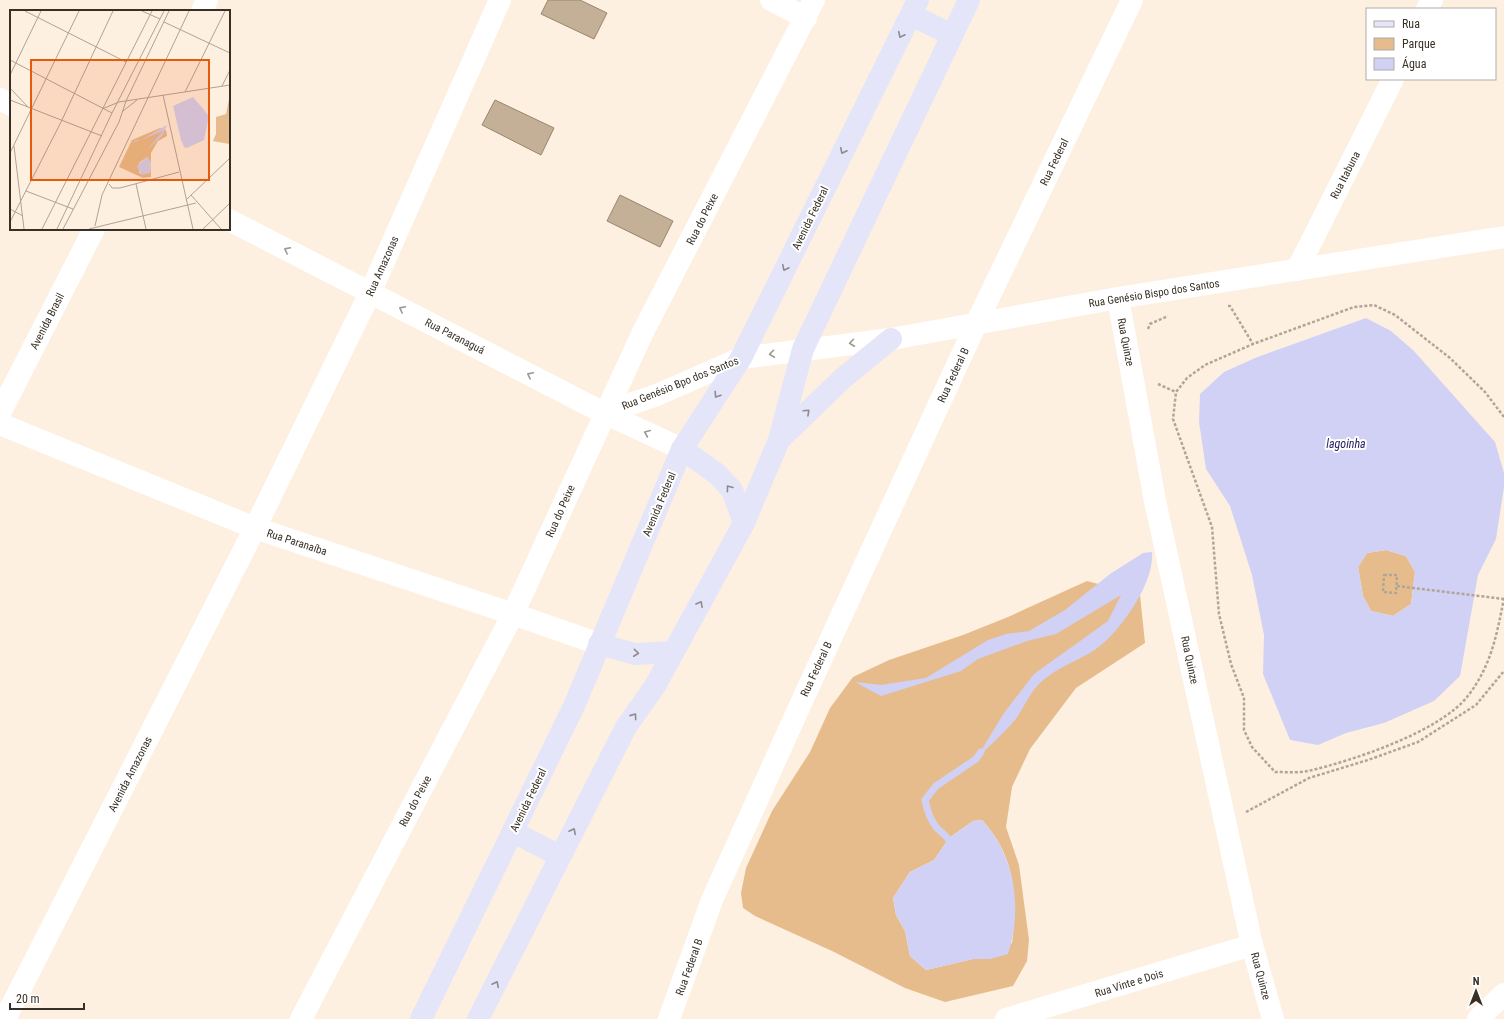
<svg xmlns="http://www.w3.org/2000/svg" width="1504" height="1019" viewBox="0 0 1504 1019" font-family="'Roboto Condensed',sans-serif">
  <rect width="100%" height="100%" fill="#fef0e1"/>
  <!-- green -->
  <g fill="#e7bc8c" fill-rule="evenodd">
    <polygon points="1386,550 1406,556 1415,572 1411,604 1393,616 1371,611 1363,596 1358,567 1367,553"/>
    <path d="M 1087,581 L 1140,595 L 1145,643 L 1076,688 L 1030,749 L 1012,787 L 1006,827 L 1019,865 L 1029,940 L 1027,961 L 1013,986 L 945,1002 L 905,988 L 832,951 L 755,916 L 743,908 L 741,893 L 746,868 L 772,811 L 810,752 L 830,708 L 853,677 L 889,660 L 963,635 L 1008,617 ZM 982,820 C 1015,856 1018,896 1012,943 L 990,959 L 973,959 L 926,970 L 910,956 L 905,931 L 896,915 L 893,898 L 910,872 L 934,860 L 949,838 L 973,821 Z"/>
  </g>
  <!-- water -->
  <g fill="#d0d1f5" fill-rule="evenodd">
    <path d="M 1366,318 L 1391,331 L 1413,350 L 1495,442 L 1504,473 L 1504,487 L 1496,539 L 1478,575 L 1460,676 L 1434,701 L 1384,723 L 1346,733 L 1318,745 L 1290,740 L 1263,674 L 1264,635 L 1252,575 L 1230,506 L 1206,469 L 1199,422 L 1200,394 L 1224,372 L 1255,358 ZM 1386,550 L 1406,556 L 1415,572 L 1411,604 L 1393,616 L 1371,611 L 1363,596 L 1358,567 L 1367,553 Z"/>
    <path d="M 1152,552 C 1155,584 1117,637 1090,653 C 1074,662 1055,669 1041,682 C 1029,693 1024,708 1015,720 C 1003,734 989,746 976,759 L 1004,713 L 1034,674 L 1108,621 L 1121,595 L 1056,634 L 1027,641 L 978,659 L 961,671 L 881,696 L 855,682 L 881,685 L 926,678 L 988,640 L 1006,634 L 1029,631 L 1065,610 L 1110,574 L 1143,553 Z"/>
    <path d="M 982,820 C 1015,856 1023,908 1008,954 L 990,959 L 973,959 L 926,970 L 910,956 L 905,931 L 896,915 L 893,898 L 910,872 L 934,860 L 949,838 L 973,821 Z"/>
  </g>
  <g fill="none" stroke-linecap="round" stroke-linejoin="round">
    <!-- stream -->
    <path stroke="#d0d1f5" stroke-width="7" d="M 952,846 C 949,836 942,834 936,827 C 930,819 927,810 925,800 L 936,786 L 976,759 L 981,752"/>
  </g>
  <!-- building -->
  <g fill="#c4af97" stroke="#99856e">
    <polygon points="548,0 580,0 607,13 594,39 541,14"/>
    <polygon points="495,100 554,128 541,155 482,125"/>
    <polygon points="620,195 673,221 660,247 607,221"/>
  </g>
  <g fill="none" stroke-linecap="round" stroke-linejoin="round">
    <!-- path -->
    <g stroke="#b1a598" stroke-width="2.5" stroke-dasharray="3 2" stroke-linecap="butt">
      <polyline points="1228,306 1230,306 1253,344"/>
      <polyline points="1148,329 1150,324 1168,316"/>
      <polyline points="1158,384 1176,392"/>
      <path d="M 1504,417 L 1485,392 L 1450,358 L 1395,315 L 1374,305 L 1354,307 L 1253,344 L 1205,365 L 1187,378 L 1176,392 L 1173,419 L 1212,527 L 1219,614 L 1231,664 L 1244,698 L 1244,730 L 1252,747 L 1275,772 C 1286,772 1298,773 1308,771 C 1352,761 1439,732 1467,697 C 1491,667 1497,634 1504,598"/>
      <polygon points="1384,575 1397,575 1396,593 1383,592"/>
      <polyline points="1397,586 1504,599"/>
      <polyline points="1246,812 1309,778 1368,760 1418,742 1476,705 1504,671"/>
    </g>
    <!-- minor -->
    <g stroke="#fff" stroke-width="22">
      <polyline points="771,0 806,18"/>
      <polyline points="1427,9 1432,0"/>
      <polyline points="202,11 207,0"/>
      <polyline points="0,99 11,105"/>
      <polyline points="229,220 604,413 682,449"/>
      <polyline points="1297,270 1393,79"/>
      <polyline points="1118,298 1155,501 1252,945 1273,1019"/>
      <polyline points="0,413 94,229"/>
      <polyline points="604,413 657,395 741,358 891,339 1118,298 1504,237"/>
      <polyline points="0,424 255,528 513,614 599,644"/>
      <polyline points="5,1019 255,528 370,293 500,0"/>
      <polyline points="301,1019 513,614 643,332 814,0"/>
      <polyline points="669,1019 712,900 802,701 976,324 1132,0"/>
      <polyline points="1006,1019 1252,945"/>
      <polyline points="1478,1019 1504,994"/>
    </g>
    <!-- secondary -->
    <g stroke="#e5e5fa" stroke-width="22">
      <polyline points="911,15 952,35"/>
      <polyline points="780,439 842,379 891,339"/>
      <polyline points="682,449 717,474 732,490 744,523"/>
      <polyline points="599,644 635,654 673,652"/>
      <polyline points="513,832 560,856"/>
      <polyline points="421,1019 574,706 682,449 741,358 918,0"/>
      <polyline points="478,1019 626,727 655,686 744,523 779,440 803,349 969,0"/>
    </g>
  </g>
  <!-- one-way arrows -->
  <defs><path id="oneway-chevron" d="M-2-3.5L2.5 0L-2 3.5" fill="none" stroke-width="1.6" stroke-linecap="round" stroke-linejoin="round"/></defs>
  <g stroke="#8e8a90">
    <use href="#oneway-chevron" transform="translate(901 35) rotate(116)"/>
    <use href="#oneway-chevron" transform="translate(843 151) rotate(116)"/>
    <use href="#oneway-chevron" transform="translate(785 268) rotate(116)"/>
    <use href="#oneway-chevron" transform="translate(717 395) rotate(123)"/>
    <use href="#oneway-chevron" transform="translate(807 412) rotate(-43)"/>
    <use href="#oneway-chevron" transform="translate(729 488) rotate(-127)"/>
    <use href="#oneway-chevron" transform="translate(700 604) rotate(-61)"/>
    <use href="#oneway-chevron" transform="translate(636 653) rotate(6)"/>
    <use href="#oneway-chevron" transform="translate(634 716) rotate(-55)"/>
    <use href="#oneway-chevron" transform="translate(573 831) rotate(-63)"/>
    <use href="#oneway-chevron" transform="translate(496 984) rotate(-63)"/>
  </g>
  <g stroke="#9c9892">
    <use href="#oneway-chevron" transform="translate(287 250) rotate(-153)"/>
    <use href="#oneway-chevron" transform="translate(402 309) rotate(-153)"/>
    <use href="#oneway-chevron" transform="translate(852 343) rotate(173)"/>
    <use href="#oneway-chevron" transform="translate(772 354) rotate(172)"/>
    <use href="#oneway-chevron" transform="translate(530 375) rotate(-153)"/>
    <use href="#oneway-chevron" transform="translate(647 433) rotate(-157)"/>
  </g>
  <g text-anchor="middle" stroke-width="4" stroke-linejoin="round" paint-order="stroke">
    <!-- street labels -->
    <g font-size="11" fill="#383026" stroke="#fff">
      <text transform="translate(1054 162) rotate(-64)" y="4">Rua Federal</text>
      <text transform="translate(1345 175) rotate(-63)" y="4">Rua Itabuna</text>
      <text transform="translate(810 218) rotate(-64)" y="4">Avenida Federal</text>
      <text transform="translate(702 219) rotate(-63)" y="4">Rua do Peixe</text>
      <text transform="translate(382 266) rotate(-66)" y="4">Rua Amazonas</text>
      <text transform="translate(1154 293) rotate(-9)" y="4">Rua Genésio Bispo dos Santos</text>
      <text transform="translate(47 321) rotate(-63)" y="4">Avenida Brasil</text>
      <text transform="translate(455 336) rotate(27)" y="4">Rua Paranaguá</text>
      <text transform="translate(1126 342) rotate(79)" y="4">Rua Quinze</text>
      <text transform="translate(953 375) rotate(-65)" y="4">Rua Federal B</text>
      <text transform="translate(680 383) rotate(-22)" y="4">Rua Genésio Bpo dos Santos</text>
      <text transform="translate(659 504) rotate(-67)" y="4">Avenida Federal</text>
      <text transform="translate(560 511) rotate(-66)" y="4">Rua do Peixe</text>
      <text transform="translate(297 542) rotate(18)" y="4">Rua Paranaíba</text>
      <text transform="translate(1190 660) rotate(78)" y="4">Rua Quinze</text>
      <text transform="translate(816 669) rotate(-65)" y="4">Rua Federal B</text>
      <text transform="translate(130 774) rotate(-63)" y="4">Avenida Amazonas</text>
      <text transform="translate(528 800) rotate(-64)" y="4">Avenida Federal</text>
      <text transform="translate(415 801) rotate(-62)" y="4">Rua do Peixe</text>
      <text transform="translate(689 967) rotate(-70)" y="4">Rua Federal B</text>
      <text transform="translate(1261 976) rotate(75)" y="4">Rua Quinze</text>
      <text transform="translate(1129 983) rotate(-17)" y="4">Rua Vinte e Dois</text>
    </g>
    <!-- water labels -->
    <g font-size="12" font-style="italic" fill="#292062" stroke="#fff">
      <text x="1346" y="448">lagoinha</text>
    </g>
  </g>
  <!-- overview -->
  <g transform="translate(10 10)">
    <rect width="220" height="220" fill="#fef0e1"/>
    <path d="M 220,84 L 220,132 L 219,134 L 203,131 L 206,124 L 206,107 L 216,104 ZM 150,118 L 156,120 L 157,126 L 148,131 L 141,143 L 141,167 L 133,168 L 109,157 L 122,130 ZM 137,147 L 141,153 L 140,163 L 129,163 L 129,153 Z" fill="#e7bc8c" fill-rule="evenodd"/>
    <path d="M 183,87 L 199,106 L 194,130 L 177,138 L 174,137 L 171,130 L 163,96 ZM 157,115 L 152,126 L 137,140 L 153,121 L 131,130 L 125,132 L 122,131 L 131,130 ZM 137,147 L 141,153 L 140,163 L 131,165 L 127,156 Z" fill="#d0d1f5"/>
    <path fill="none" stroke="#afa396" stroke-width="1" d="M 15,1 L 116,52M 132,1 L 150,9M 154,12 L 220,43M 0,50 L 102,103M 0,65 L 31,1M 212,76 L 220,60M 0,78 L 18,97M 175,82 L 215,1M 153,85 L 183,219M 0,90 L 92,126M 92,99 L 109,92 L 220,75M 113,101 L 127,90M 4,136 L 14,219M 0,143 L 69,1M 99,174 L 102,178 L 110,178 L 169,162M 126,174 L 136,219M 16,181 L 63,199M 181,185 L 211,219M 177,189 L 220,148M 0,199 L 13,206M 0,212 L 51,112 L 103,1M 85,216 L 92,185 L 179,1M 32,219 L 142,1M 47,219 L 102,103 L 154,1M 53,219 L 109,112 L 116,91 L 159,1M 79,219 L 186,193M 193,219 L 220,193"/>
    <path fill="#e8590c" fill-opacity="0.15" stroke="#e8590c" stroke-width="2" d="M 21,50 L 199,50 L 199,170 L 21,170 Z"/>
    <rect width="220" height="220" fill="none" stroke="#383026" stroke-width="2"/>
  </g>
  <!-- legend -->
  <rect x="1366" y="8" width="130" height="72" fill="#ffffff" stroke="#afaca8"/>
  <rect x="1374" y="21" width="20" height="6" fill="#e5e5fa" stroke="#afaca8"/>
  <text x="1402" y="28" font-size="12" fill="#383026">Rua</text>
  <rect x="1374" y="38" width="20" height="12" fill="#e7bc8c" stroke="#afaca8"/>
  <text x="1402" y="48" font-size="12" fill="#383026">Parque</text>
  <rect x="1374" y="58" width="20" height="12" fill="#d0d1f5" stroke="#afaca8"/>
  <text x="1402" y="68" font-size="12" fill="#383026">Água</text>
  <!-- north arrow -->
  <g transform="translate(1476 991)" stroke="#ffffff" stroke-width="3" paint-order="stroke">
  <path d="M0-3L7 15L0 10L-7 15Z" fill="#383026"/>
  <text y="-6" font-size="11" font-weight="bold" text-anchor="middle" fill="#383026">N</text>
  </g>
  <!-- scale -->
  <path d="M10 1003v6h74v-6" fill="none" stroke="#383026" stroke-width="2"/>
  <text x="16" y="1003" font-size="12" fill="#383026" stroke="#ffffff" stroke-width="3" paint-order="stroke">20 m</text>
</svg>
